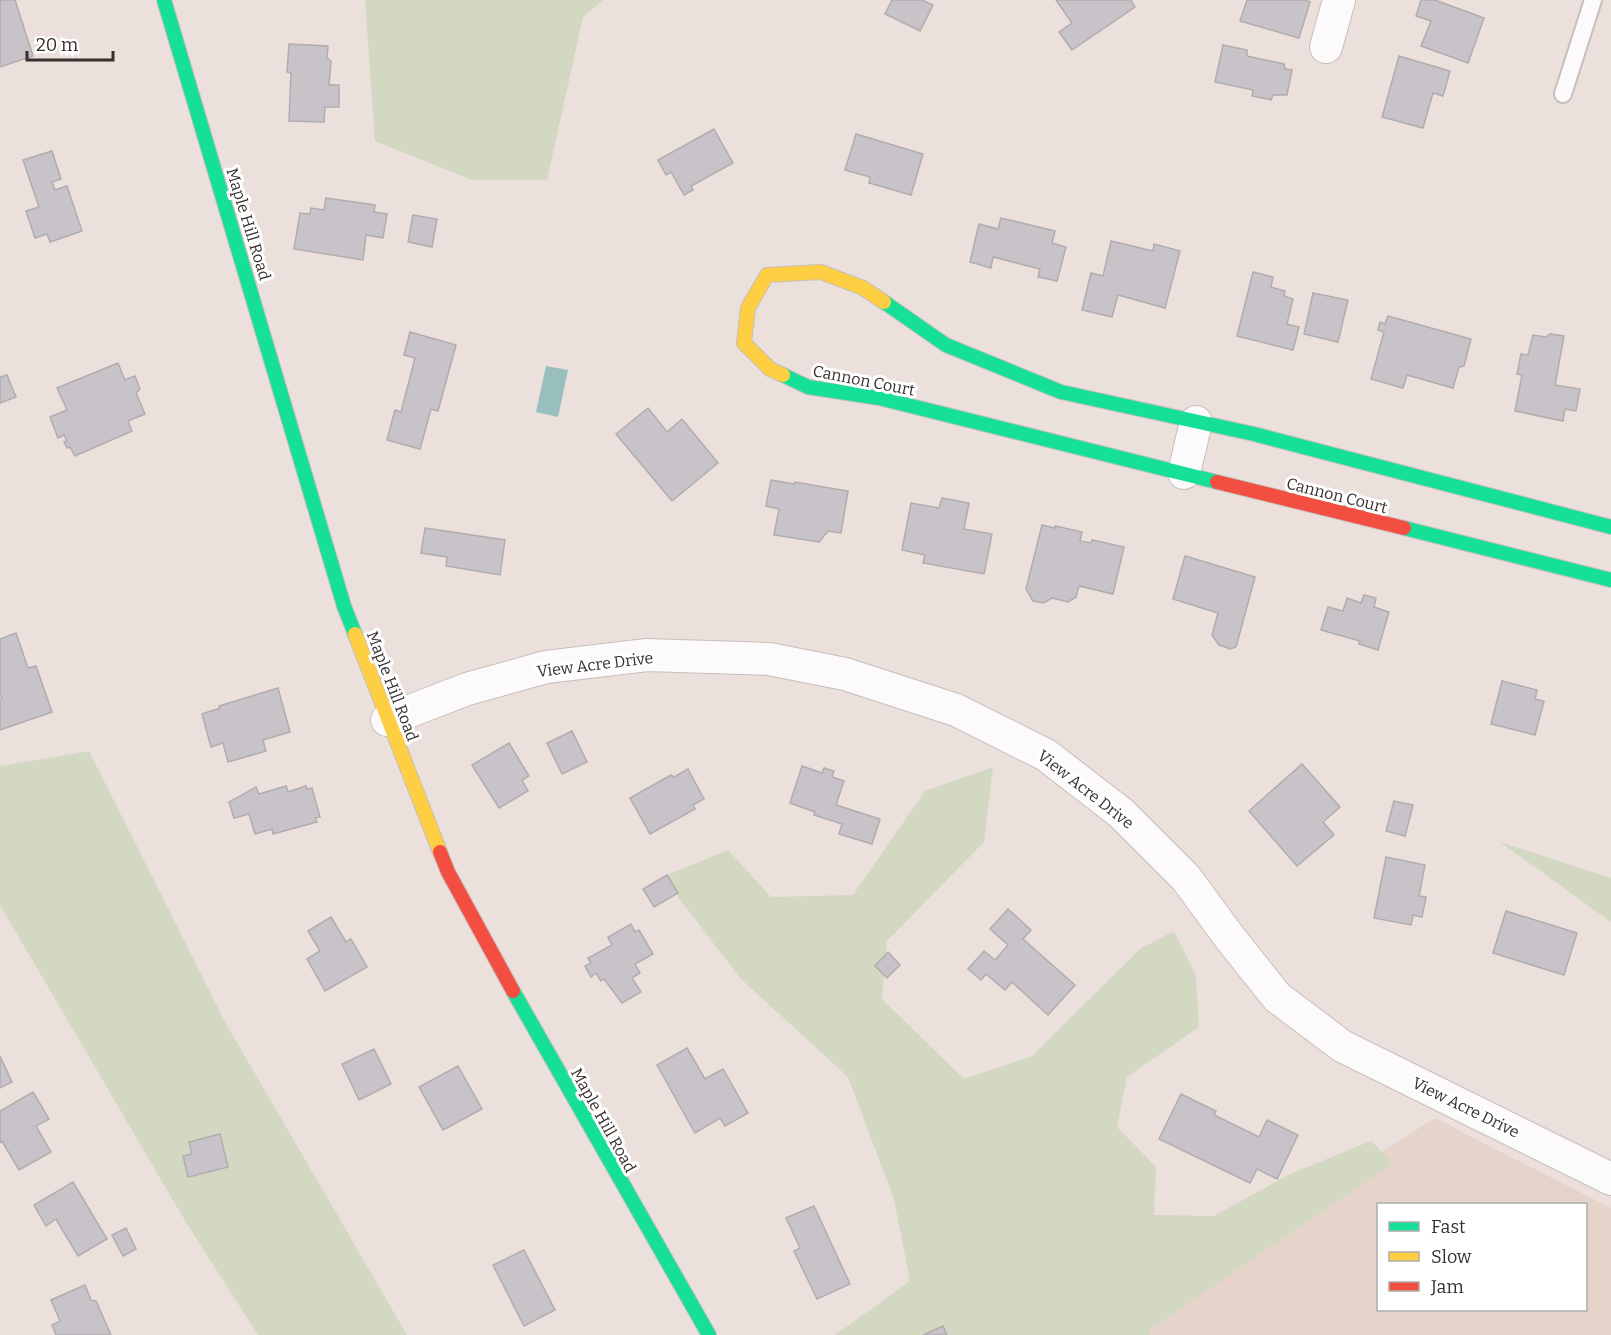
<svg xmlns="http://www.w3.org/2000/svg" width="1611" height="1335" viewBox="0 0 1611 1335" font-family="Bitter,serif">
  <rect width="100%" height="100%" fill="#ebe0db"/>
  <!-- built -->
  <path fill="#e6d4cb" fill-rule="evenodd" d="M 1435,1118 L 1611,1208 L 1611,1335 L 1115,1335 L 1124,1316 ZM 1378,1204 L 1586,1204 L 1586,1310 L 1378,1310 Z"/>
  <!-- green -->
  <g fill="#d2d8c2">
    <polygon points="365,0 603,0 583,17 547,180 472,180 375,141"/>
    <polygon points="89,751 225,1022 407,1335 258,1335 187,1224 0,905 0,766"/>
    <polygon points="993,767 984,842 887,941 882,999 964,1079 1032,1056 1140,949 1174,931 1196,976 1199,1027 1127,1077 1117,1127 1156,1167 1154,1215 1214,1216 1290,1174 1371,1141 1393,1163 1149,1330 1150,1335 835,1335 910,1281 894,1199 848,1077 740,978 663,877 728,850 771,897 853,895 925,791"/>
    <polygon points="1500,842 1611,878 1611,922"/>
  </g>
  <!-- water -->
  <polygon fill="#98bebe" points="546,366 568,370 558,417 536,412"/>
  <!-- building -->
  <g fill="#c8c3c9" stroke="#b1acad" stroke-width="1.5">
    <polygon points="0,0 15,0 33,56 0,67"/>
    <polygon points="892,0 922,0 933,5 920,31 885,14"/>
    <polygon points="1056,0 1131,0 1135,7 1072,50 1059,32 1072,23"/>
    <polygon points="1247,0 1304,0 1310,2 1299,38 1240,21"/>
    <polygon points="1421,0 1435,0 1484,18 1468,63 1421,46 1431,21 1416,16"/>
    <polygon points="289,44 328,46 327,58 331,61 329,85 339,85 339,107 325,107 324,122 289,121 291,73 287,72"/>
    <polygon points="1223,45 1247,50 1247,56 1284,64 1285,69 1292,70 1287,95 1273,95 1271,100 1252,96 1253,90 1215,82"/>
    <polygon points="1399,56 1450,71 1443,96 1433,93 1423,128 1382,117"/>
    <polygon points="714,129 733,163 691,186 693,190 684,195 671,172 666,175 658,160"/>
    <polygon points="856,134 923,154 911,195 869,183 870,177 845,170"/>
    <polygon points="52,151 61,179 52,182 55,190 67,186 82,231 50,242 47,234 35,238 26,211 39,207 23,160"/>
    <polygon points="326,198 375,205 374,212 387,214 383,238 366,235 363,260 294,249 300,213 310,214 311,208 324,210"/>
    <polygon points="413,215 437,219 432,247 408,242"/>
    <polygon points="1001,218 1055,231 1052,243 1066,247 1057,281 1038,277 1040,269 993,257 991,268 970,262 979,224 998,229"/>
    <polygon points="1111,241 1153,251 1154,244 1180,251 1165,308 1118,295 1112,317 1082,310 1091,273 1103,276"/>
    <polygon points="1253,272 1273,277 1271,287 1285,291 1284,296 1293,299 1287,324 1299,327 1293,350 1237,336"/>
    <polygon points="1313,293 1348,300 1338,342 1304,334"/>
    <polygon points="1388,316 1471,339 1464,366 1459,367 1453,388 1407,375 1403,388 1371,379 1384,332 1378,330 1380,322 1385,324"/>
    <polygon points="410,332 456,345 438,411 431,409 420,449 387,440 395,410 401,412 415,358 404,355"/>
    <polygon points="1550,334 1564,336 1555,385 1580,389 1576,411 1565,409 1563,421 1515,411 1522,375 1517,374 1521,354 1528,355 1533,335 1546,337"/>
    <polygon points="118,363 125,380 135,376 140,389 136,393 145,414 128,421 132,431 75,456 70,447 67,448 64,442 67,441 64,435 58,438 50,417 67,410 57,388"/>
    <polygon points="7,375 16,397 0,403 0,377"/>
    <polygon points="648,408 667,432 682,419 718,463 672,501 616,434"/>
    <polygon points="771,480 794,484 795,482 848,491 841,533 828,531 819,542 774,535 779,509 766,506"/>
    <polygon points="942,498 969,503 964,529 992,534 984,574 923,563 925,555 902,550 911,503 939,508"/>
    <polygon points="1042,525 1055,528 1055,526 1082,532 1080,541 1091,543 1092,540 1124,547 1113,594 1079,586 1076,597 1068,602 1052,598 1044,603 1033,601 1026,589"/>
    <polygon points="425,528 505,540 500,575 446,566 447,557 421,553"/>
    <polygon points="1185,556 1255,577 1236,647 1230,649 1219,645 1212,635 1218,613 1173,599"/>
    <polygon points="1364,595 1376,598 1374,607 1389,612 1378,650 1359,644 1360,641 1321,630 1328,607 1343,611 1347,598 1361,603"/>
    <polygon points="16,633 28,668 36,666 52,712 0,730 0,700 2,699 0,694 0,639"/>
    <polygon points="1502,681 1537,690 1535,699 1544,701 1535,735 1491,724"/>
    <polygon points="278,688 290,732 263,740 266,751 228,762 223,743 211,747 202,714 220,708 219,706"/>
    <polygon points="572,731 587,762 562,774 547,743"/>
    <polygon points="509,743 529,776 522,780 528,791 499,808 472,765"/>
    <polygon points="1302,764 1340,807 1323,822 1334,835 1297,866 1249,811"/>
    <polygon points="802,766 822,773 824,768 834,771 832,777 844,781 836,805 880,819 872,844 839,834 842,824 814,815 815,812 790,803"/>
    <polygon points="688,769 704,799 693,805 695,809 650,834 630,798 671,775 674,777"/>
    <polygon points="286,786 288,792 306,786 307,789 312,788 320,817 315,818 317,822 273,834 272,829 255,834 249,814 234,818 229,802 256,787 259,794"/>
    <polygon points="1394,801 1413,805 1405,836 1386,831"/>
    <polygon points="1386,857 1425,865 1419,896 1426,897 1422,917 1413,915 1411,925 1374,918"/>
    <polygon points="667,875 678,893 654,907 643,889"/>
    <polygon points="1008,909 1031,930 1023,939 1075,985 1048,1015 1012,982 1005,990 986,974 981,980 968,969 984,951 995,960 1008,945 990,929"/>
    <polygon points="1506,911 1577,933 1564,975 1493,953"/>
    <polygon points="331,917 346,942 351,939 367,967 325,991 307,959 320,951 308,931"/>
    <polygon points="631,924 635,932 639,930 653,954 635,964 640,973 632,978 641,992 622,1003 604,979 601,981 596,973 591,977 585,966 591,963 588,958 612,945 608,937"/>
    <polygon points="888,952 900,965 887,978 875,966"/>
    <polygon points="687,1048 705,1079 723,1069 748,1113 725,1126 720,1118 695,1133 657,1065"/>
    <polygon points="374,1049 391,1084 359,1100 342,1064"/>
    <polygon points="0,1056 12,1082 0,1088"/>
    <polygon points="458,1066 482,1109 443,1130 419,1087"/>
    <polygon points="33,1092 49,1119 36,1126 51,1152 19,1170 2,1141 0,1143 0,1111"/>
    <polygon points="1181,1094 1216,1111 1214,1115 1259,1137 1267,1120 1298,1135 1277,1179 1257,1169 1250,1183 1159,1139"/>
    <polygon points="220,1134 228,1167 188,1177 183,1156 192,1154 189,1142"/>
    <polygon points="73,1182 107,1239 78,1256 56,1219 46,1226 34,1205"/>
    <polygon points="814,1206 850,1284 817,1299 794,1251 800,1248 786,1218"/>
    <polygon points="126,1228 136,1249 123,1256 112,1235"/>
    <polygon points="524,1250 555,1310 524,1326 493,1265"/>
    <polygon points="85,1285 91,1300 96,1301 111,1335 56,1335 52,1325 60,1321 51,1300"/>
    <polygon points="943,1326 947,1335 923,1335"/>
  </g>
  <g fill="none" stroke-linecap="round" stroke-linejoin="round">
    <!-- lane casing -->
    <g stroke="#c7bfbb" stroke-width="20">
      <polyline id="lane" points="1563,94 1593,0"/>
    </g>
    <!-- street casing -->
    <g stroke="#c7bfbb" stroke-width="34">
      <g id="street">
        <polyline points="1326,47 1339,0"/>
        <polyline points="1184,473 1196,422"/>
        <polyline points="387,720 467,689 546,667 647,655 769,659 845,674 956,710 1046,755 1121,813 1186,878 1230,938 1277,997 1342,1046 1611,1179"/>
      </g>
    </g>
    <!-- fast casing -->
    <g stroke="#c7bfbb" stroke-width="16">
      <g id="fast">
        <polyline points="164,0 344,606 355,634"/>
        <polyline points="884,302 946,345 1061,392 1254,434 1611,527"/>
        <polyline points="783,375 808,387 879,398 1217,482"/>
        <polyline points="1404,528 1611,580"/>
        <polyline points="513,991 709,1335"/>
      </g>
    </g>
    <!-- slow casing -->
    <g stroke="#c7bfbb" stroke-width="16">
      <g id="slow">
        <polyline points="783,375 770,369 744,343 748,308 767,275 821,272 863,288 884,302"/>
        <polyline points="355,634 440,852"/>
      </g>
    </g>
    <!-- jam casing -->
    <g stroke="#c7bfbb" stroke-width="16">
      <g id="jam">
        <polyline points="1217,482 1404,528"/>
        <polyline points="440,852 448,872 513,991"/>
      </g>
    </g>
    <!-- lane -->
    <use href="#lane" stroke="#fcfafa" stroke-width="16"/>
    <!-- street -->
    <use href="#street" stroke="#fcfafa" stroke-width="32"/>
    <!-- fast -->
    <use href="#fast" stroke="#16e098" stroke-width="14"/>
    <!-- slow -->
    <use href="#slow" stroke="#ffcf43" stroke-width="14"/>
    <!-- jam -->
    <use href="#jam" stroke="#f24e42" stroke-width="14"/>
  </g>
  <g text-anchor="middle" stroke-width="6" stroke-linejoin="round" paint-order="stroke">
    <!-- street labels -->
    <g font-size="16" fill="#37302d" stroke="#fff">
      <text transform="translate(249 224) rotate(73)" y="6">Maple Hill Road</text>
      <text transform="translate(864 380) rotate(11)" y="6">Cannon Court</text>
      <text transform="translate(1337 495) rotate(14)" y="6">Cannon Court</text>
      <text transform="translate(595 664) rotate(-7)" y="6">View Acre Drive</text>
      <text transform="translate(393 686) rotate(69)" y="6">Maple Hill Road</text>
      <text transform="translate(1086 789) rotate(38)" y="6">View Acre Drive</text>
      <text transform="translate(1466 1107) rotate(26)" y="6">View Acre Drive</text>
      <text transform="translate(604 1120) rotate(61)" y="6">Maple Hill Road</text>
    </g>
  </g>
  <!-- legend -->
  <rect x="1377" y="1203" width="210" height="108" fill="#ffffff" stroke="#afacab" stroke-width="1.5"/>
  <rect x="1389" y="1222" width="30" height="9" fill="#16e098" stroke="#afacab" stroke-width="1.5"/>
  <text x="1431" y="1233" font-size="18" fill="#37302d">Fast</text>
  <rect x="1389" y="1252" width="30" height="9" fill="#ffcf43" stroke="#afacab" stroke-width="1.5"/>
  <text x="1431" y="1263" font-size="18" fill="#37302d">Slow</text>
  <rect x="1389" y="1282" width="30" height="9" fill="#f24e42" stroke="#afacab" stroke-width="1.5"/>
  <text x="1431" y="1293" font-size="18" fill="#37302d">Jam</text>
  <!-- scale -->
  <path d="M27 51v9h86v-9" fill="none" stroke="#37302d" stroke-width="3"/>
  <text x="36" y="51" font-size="18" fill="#37302d" stroke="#ffffff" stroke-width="4.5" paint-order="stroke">20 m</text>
</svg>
